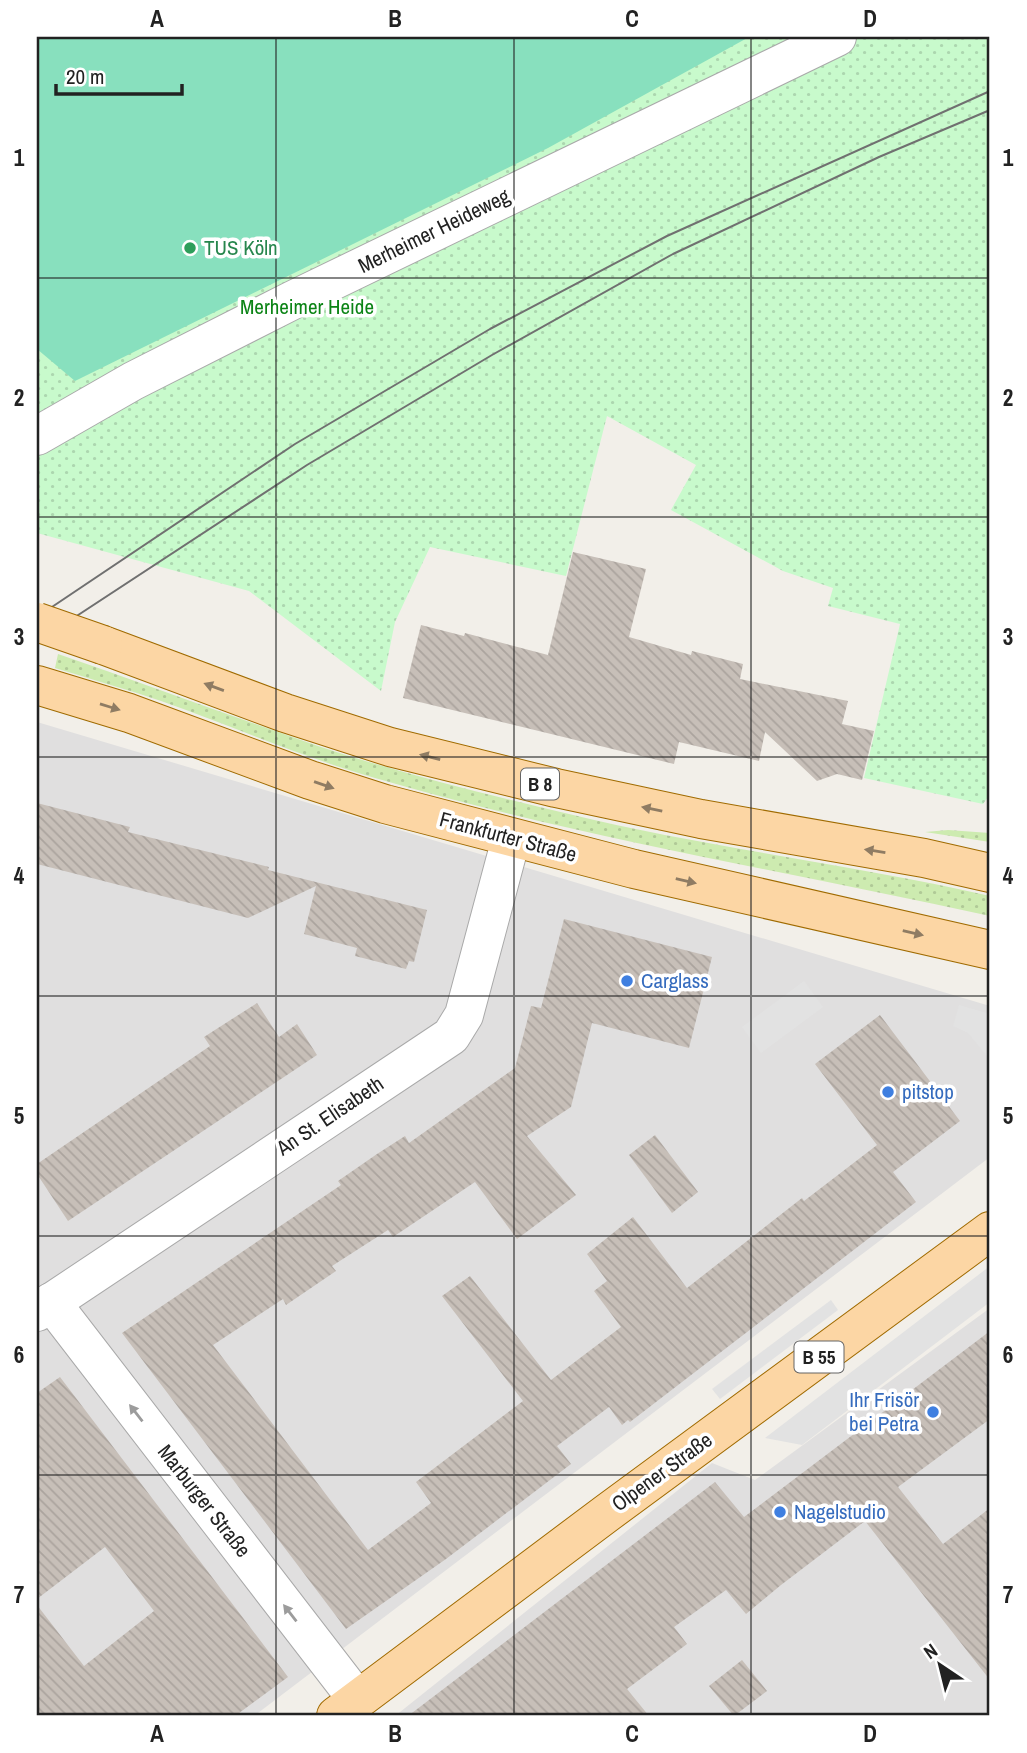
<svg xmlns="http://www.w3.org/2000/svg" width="1027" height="1753" viewBox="0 0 1027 1753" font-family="'Archivo Narrow',sans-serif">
  <defs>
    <pattern id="grass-dots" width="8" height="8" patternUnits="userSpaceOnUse" patternTransform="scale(1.75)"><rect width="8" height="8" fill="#cdebb0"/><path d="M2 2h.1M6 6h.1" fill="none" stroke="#b0c997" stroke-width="1.8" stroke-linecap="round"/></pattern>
    <pattern id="park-dots" width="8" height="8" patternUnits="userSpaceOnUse" patternTransform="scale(1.75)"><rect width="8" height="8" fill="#c8facc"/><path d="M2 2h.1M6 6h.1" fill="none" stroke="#acd6af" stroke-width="1.8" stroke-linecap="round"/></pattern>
    <pattern id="building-back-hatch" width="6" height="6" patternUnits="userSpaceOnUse" patternTransform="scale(1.75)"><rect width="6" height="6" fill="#c7bfb8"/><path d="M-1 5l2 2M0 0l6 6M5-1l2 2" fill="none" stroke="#aba49e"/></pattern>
  </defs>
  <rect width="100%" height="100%" fill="#f2efe9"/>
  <!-- residential -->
  <g fill="#e0dfdf">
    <polygon points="37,722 990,1006 990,1157 254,1716 37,1716"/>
    <polygon points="990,1308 990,1716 395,1716 712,1463 755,1480"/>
  </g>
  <!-- grass -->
  <g fill="url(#grass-dots)">
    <path d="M 58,654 C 145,684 231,716 318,746 C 399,773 485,794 569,814 C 708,848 851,864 990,896 L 990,916 C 785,871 577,837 375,778 C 302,757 232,726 161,701 C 126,689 90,679 55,668 Z"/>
    <polygon points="948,830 990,833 990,842 925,832"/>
  </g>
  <!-- park -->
  <polygon fill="url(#park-dots)" points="37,37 990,37 990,794 983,804 864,778 900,624 828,606 833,588 783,571 671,510 696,465 607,416 566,576 430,547 395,622 381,691 249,591 37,533"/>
  <!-- pitch -->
  <polygon fill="#88e0be" points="37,37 749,37 548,148 75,381 37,349"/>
  <!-- parking -->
  <g fill="#e2e2e2">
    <polygon points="804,981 823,1007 761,1053 742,1027"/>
    <polygon points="959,1005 990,1014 990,1060 968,1033 953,1026"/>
    <polygon points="990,1266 990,1302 802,1445 765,1438"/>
    <polygon points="831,1300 838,1310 720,1399 712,1389"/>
  </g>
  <!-- building -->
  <g fill="url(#building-back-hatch)">
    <polygon points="573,552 646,569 629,637 691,655 692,651 743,664 740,679 848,701 842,724 874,731 862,780 837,774 817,781 765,732 759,761 679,742 674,764 403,698 421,625 464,636 465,633 548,655"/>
    <polygon points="37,803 130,827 128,832 269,867 268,870 427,910 414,962 409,961 406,969 355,956 357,948 304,934 316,886 248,918 37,864"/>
    <polygon points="564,919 712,957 689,1048 592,1023 571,1107 527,1136 576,1195 517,1239 475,1182 393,1237 388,1230 332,1266 336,1271 286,1305 283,1299 213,1345 368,1550 431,1503 416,1482 523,1401 442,1296 470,1276 551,1380 621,1327 594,1291 607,1281 587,1254 633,1217 687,1288 802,1198 804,1201 877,1145 815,1064 880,1015 960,1121 893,1172 916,1202 630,1422 628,1420 622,1425 609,1407 557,1446 571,1464 446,1559 346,1629 122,1333 341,1185 338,1181 377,1154 405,1136 409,1143 515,1068 531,1006 541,1008"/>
    <polygon points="257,1003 279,1037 297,1024 317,1055 68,1221 37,1174 37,1164 210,1046 204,1037"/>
    <polygon points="655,1135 698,1192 672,1213 629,1155"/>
    <polygon points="990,1331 990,1419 898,1487 943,1544 990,1508 990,1680 865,1521 781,1585 746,1614 726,1590 674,1627 687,1644 627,1689 649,1716 408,1716 715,1482 744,1517"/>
    <polygon points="60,1377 288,1677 235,1716 37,1716 37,1605 84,1666 154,1611 105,1547 37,1599 37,1393"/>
    <polygon points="742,1660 767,1691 734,1716 709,1686"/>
  </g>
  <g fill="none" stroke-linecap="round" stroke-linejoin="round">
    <!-- minor casing -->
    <g stroke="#a9a9a9" stroke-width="40">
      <g id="minor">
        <polyline points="37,436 133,381 293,300 837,37"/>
        <polyline points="51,1302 357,1699"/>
        <polyline points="37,1312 451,1036 464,1015 511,839"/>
      </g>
    </g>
    <!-- primary casing -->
    <g stroke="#a06b00" stroke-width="40">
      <g id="primary">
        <polyline points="103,645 285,713 390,747 556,788 701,819 924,858 990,873"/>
        <polyline points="37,685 129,713 310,780 385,804 634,869 990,950"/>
        <polyline points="336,1716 607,1513 990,1231"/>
      </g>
    </g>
    <!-- minor -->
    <use href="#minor" stroke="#fff" stroke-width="38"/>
    <!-- primary -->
    <use href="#primary" stroke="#fcd6a4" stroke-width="38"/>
    <!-- tram -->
    <g stroke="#707070" stroke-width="2">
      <polyline points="37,617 295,444 490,329 667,236 990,91"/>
      <polyline points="37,642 307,465 492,355 673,254 879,157 990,110"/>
    </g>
    <!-- primary-bridge casing -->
    <g stroke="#a06b00" stroke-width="40" stroke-linecap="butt">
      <polyline id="primary-bridge" points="37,622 103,645"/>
    </g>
    <!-- primary-bridge -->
    <use href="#primary-bridge" stroke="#fcd6a4" stroke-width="38"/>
  </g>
  <!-- one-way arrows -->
  <defs><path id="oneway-solid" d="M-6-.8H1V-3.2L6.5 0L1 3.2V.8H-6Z" transform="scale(1.75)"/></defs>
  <g fill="#8f7c63">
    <use href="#oneway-solid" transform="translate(214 687) rotate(-160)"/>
    <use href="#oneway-solid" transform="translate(110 707) rotate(17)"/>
    <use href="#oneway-solid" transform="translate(430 757) rotate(-166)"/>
    <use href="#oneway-solid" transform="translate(324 785) rotate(19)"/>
    <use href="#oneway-solid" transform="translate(652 809) rotate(-168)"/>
    <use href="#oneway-solid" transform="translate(875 851) rotate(-171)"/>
    <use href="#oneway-solid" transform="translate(686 881) rotate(13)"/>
    <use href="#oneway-solid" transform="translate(913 933) rotate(13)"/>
  </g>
  <g fill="#9c9c9c">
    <use href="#oneway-solid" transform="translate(136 1413) rotate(-128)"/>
    <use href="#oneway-solid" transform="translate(290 1613) rotate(-128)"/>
  </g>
  <!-- grid -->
  <path fill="none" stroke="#222" stroke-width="2" stroke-opacity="0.55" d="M 276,37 L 276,1716M 514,37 L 514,1716M 751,37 L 751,1716M 37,278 L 990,278M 37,517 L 990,517M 37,757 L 990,757M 37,996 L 990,996M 37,1236 L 990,1236M 37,1475 L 990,1475"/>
  <!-- markers -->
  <circle fill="#2e9e5b" stroke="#fff" stroke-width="2.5" cx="190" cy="248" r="7"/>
  <g fill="#3f7fe0" stroke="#fff" stroke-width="2.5">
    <circle cx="627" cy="981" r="7"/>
    <circle cx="888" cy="1092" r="7"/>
    <circle cx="933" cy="1412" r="7"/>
    <circle cx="780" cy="1512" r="7"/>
  </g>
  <g text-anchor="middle" stroke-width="7" stroke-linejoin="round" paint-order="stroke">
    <!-- shield labels -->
    <g fill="#fff" stroke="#646464" stroke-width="2">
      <rect x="521" y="768.5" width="38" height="31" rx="5"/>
      <rect x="794.5" y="1341.5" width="49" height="31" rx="5"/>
    </g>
    <g font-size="19" font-weight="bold" fill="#222">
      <text x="540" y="791">B 8</text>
      <text x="819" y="1364">B 55</text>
    </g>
    <!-- street labels -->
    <g font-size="21" fill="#222" stroke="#fff">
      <text transform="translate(434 231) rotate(-26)" y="7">Merheimer Heideweg</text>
      <text transform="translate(508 837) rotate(15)" y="7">Frankfurter Straße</text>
      <text transform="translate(330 1116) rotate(-34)" y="7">An St. Elisabeth</text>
      <text transform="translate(662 1472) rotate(-36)" y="7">Olpener Straße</text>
      <text transform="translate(204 1501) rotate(52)" y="7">Marburger Straße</text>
    </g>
    <!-- leisure labels -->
    <g font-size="21" fill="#27864d" stroke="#fff" text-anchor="start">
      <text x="204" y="255">TUS Köln</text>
    </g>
    <!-- park labels -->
    <g font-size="21" fill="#0c8416" stroke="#fff">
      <text x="307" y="314">Merheimer Heide</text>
    </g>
    <!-- shop labels -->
    <g font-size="21" fill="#366cbe" stroke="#fff" text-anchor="start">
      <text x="641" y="988">Carglass</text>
      <text x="902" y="1099">pitstop</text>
      <text x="919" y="1407" text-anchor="end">Ihr Frisör<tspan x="919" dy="24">bei Petra</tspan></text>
      <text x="794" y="1519">Nagelstudio</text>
    </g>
  </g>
  <!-- border -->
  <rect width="1027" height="1753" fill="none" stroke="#ffffff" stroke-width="77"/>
  <!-- north arrow -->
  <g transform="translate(940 1665) rotate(325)" stroke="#ffffff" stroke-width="5" paint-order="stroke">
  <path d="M0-5L12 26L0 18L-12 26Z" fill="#222222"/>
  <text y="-10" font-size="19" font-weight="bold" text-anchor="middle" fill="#222222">N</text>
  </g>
  <!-- scale -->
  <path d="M56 84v10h126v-10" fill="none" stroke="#222222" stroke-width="3.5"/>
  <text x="66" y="84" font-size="21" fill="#222222" stroke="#ffffff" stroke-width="5" paint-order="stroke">20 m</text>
  <rect x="38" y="38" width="950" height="1676" fill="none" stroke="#222" stroke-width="2.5"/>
  <g font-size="23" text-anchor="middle" font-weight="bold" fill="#222">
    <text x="157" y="27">A</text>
    <text x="395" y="27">B</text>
    <text x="632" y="27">C</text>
    <text x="870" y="27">D</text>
    <text x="19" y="166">1</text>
    <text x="1008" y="166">1</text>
    <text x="19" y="406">2</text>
    <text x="1008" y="406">2</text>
    <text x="19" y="645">3</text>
    <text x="1008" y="645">3</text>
    <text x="19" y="884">4</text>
    <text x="1008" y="884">4</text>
    <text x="19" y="1124">5</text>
    <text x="1008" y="1124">5</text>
    <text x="19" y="1363">6</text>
    <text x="1008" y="1363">6</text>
    <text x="19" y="1603">7</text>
    <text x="1008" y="1603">7</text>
    <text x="157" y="1742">A</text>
    <text x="395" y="1742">B</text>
    <text x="632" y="1742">C</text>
    <text x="870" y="1742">D</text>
  </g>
</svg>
